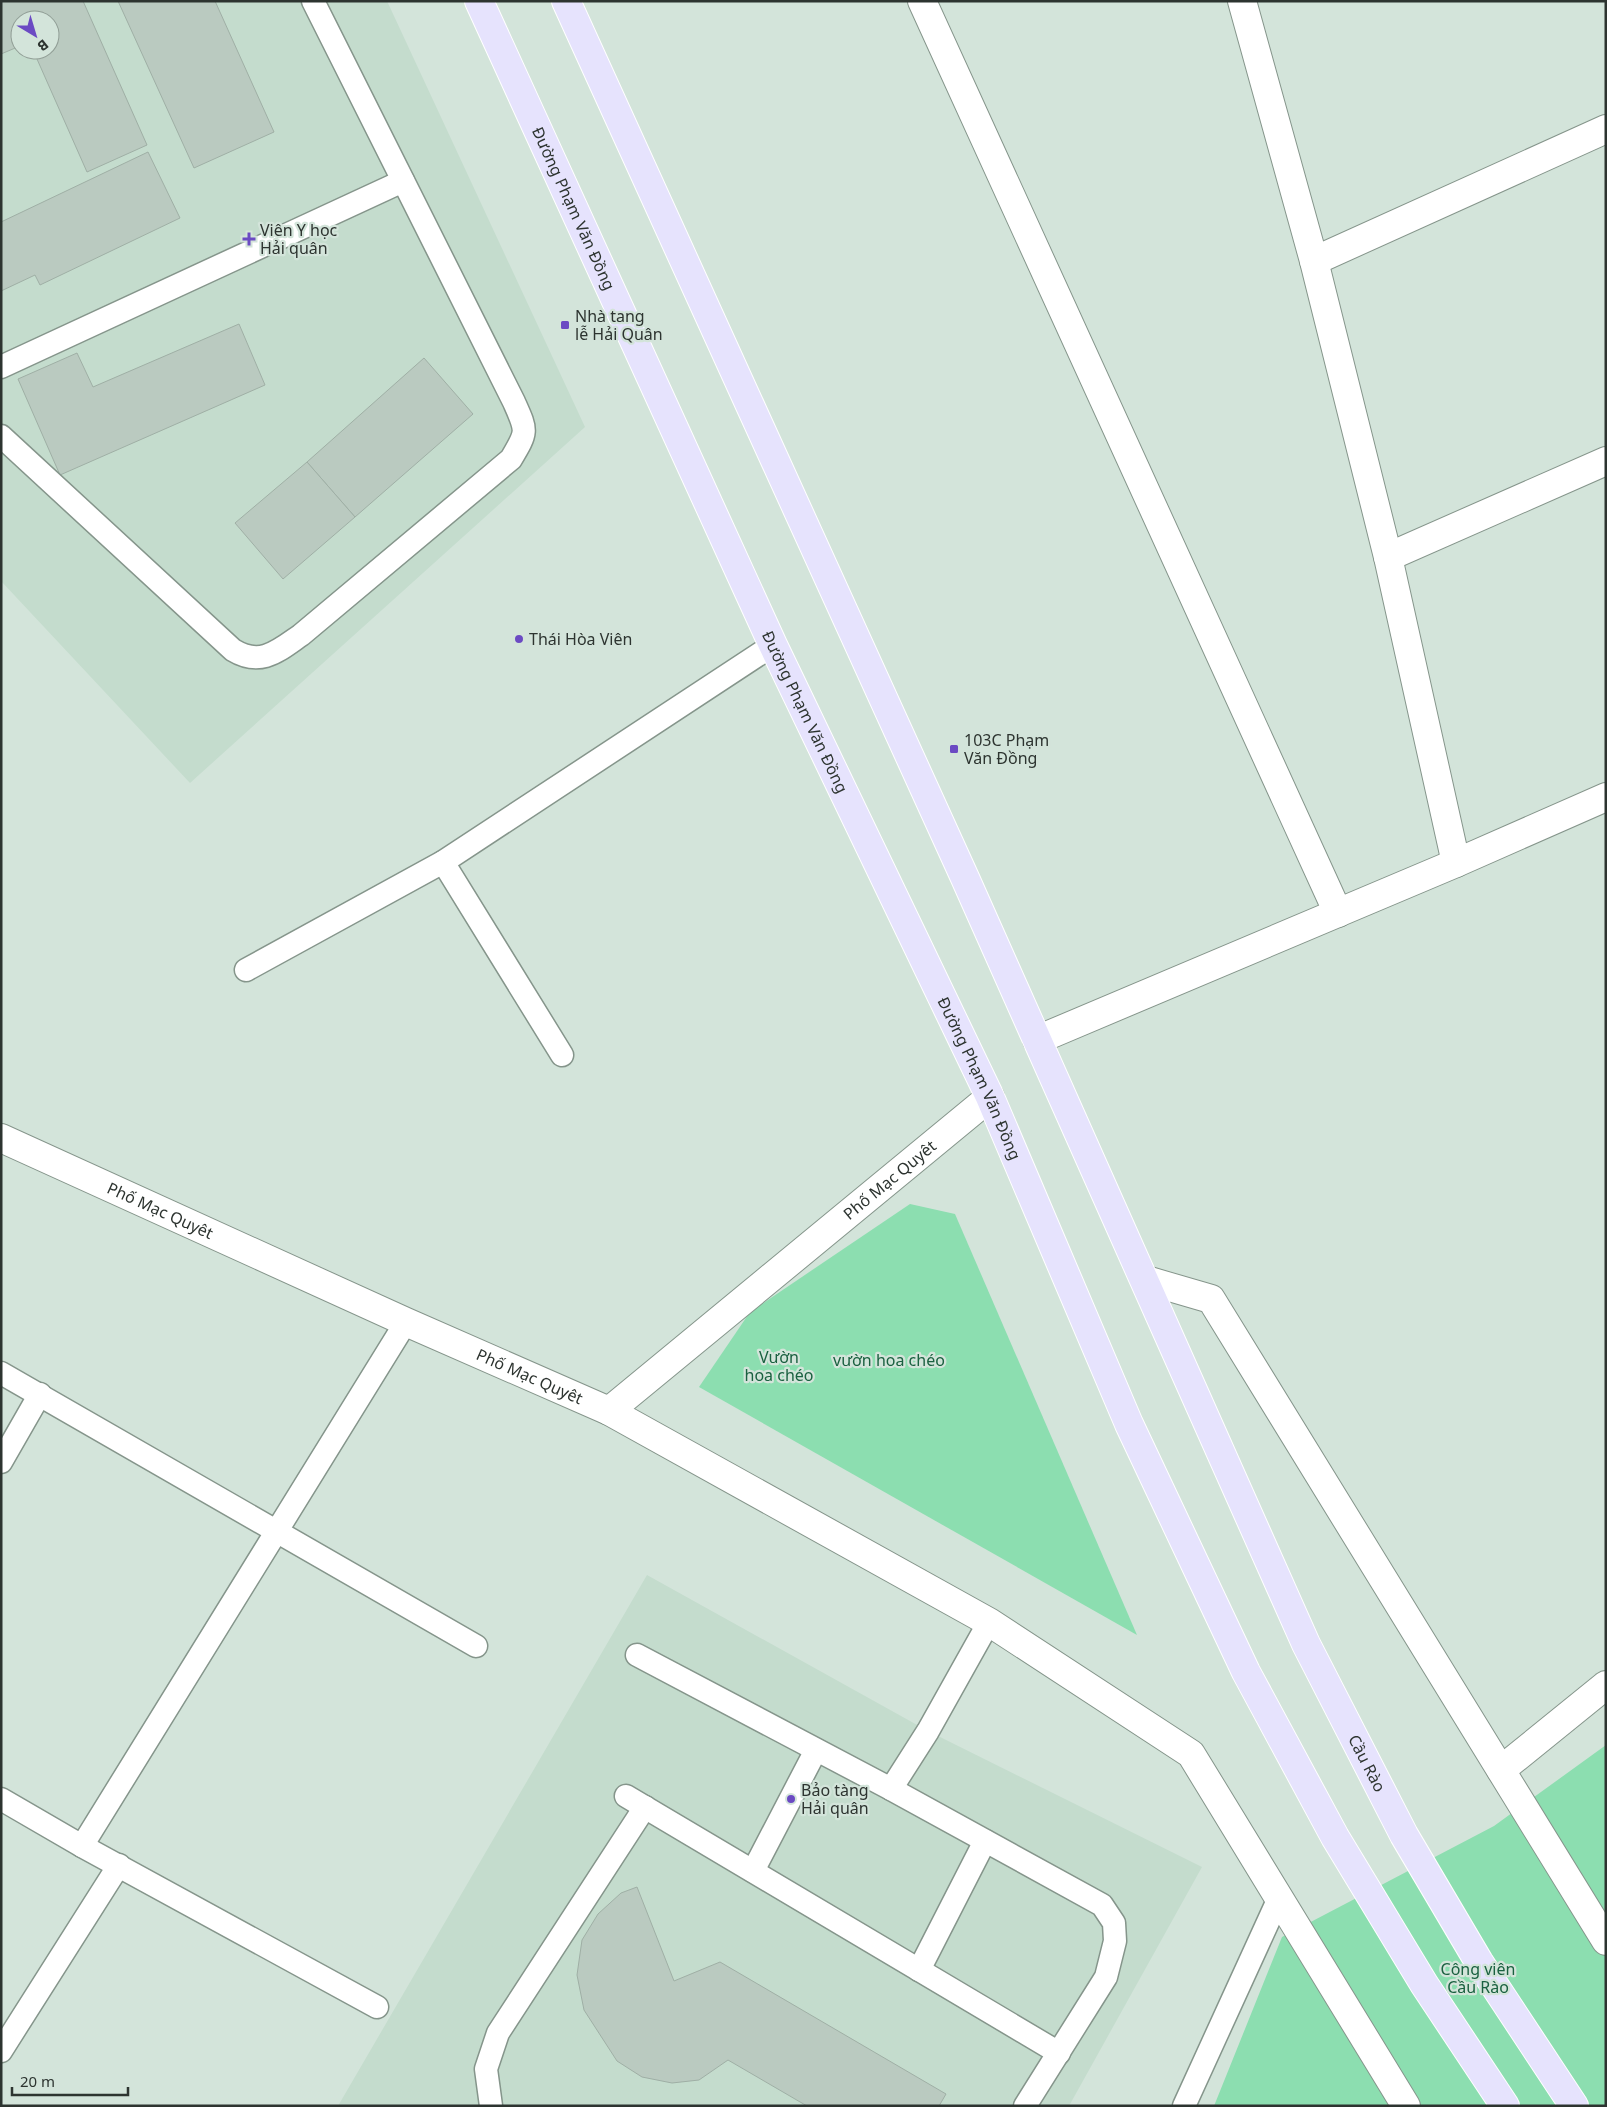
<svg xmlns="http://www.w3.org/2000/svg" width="1607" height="2107" viewBox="0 0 1607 2107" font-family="'Noto Sans',sans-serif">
  <rect width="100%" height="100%" fill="#d3e4da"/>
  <!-- built -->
  <g fill="#c4dccd" fill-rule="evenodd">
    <path d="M 1,1 L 387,1 L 585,427 L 190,783 L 1,581 ZM 20,20 L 50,20 L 50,50 L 20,50 Z"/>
    <polygon points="647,1575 928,1731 1202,1867 1069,2106 338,2106"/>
  </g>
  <!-- green -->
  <g fill="#8cdeb0">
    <polygon points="910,1204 955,1214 1137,1635 699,1387 750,1312"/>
    <polygon points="1606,1745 1606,2106 1214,2106 1282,1937 1494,1826"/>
  </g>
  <!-- building -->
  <g fill="#bacac0" stroke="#9fafa5">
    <polygon points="1,1 83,1 147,145 87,172 33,50 50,50 50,20 20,20 20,46 1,54"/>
    <polygon points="118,1 215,1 274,132 194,168"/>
    <polygon points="148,152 180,218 40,285 35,275 1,291 1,222"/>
    <polygon points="239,324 265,385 60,475 18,379 77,353 93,387"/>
    <polygon points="424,358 473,414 355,517 307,462"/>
    <polygon points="307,462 355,517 283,579 235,523"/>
    <polygon points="637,1887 674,1981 720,1962 946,2094 939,2106 807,2106 728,2060 699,2080 672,2083 642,2077 617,2061 584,2010 577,1975 582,1940 598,1914 621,1893"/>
  </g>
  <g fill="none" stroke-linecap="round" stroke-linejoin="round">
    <!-- lane casing -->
    <g stroke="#85958b" stroke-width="25">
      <g id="lane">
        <polyline points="1,367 403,181"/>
        <path d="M 1,436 L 233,650 C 261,667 278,651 301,635 L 511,459 C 528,431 527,431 514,402 L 313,1"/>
        <polyline points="443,862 562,1055"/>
        <polyline points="246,970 443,862 773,645"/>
        <polyline points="1,1373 476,1646"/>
        <polyline points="1,1462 40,1394"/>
        <polyline points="637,1655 891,1789 928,1731 989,1622"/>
        <polyline points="891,1789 1102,1905 1114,1923 1115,1941 1106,1977 1025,2106"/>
        <polyline points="626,1796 1059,2053"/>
        <polyline points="1,1799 82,1846 406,1322"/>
        <polyline points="82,1846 377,2007"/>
        <polyline points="753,1871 816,1750"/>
        <polyline points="919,1970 985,1841"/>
        <polyline points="1,2051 119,1865"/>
        <polyline points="491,2106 486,2069 498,2033 645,1807"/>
        <polyline points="1184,2106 1279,1898"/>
      </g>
    </g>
    <!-- street casing -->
    <g stroke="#85958b" stroke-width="30">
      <g id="street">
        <polyline points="922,1 1338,913"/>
        <polyline points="1242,1 1314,261 1388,557 1456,863"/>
        <polyline points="1314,261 1606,129"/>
        <polyline points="1388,557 1606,461"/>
        <polyline points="1037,1040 1456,863 1606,797"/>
        <polyline points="1146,1280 1211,1299 1606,1941"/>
        <polyline points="609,1411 989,1622 1191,1754 1406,2106"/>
        <polyline points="1501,1770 1606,1685"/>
      </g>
    </g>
    <!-- secondary casing -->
    <g stroke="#85958b" stroke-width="30">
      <g id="secondary">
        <path id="s1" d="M 1,1138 L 406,1322 L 609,1411 L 990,1097"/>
      </g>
    </g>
    <!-- primary casing -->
    <g stroke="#fff" stroke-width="30">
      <g id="primary">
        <path id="s2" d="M 479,1 L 773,645 L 990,1097 L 1129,1424 L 1246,1672 L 1335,1837 L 1424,1984 L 1505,2106"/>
        <path id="s3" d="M 566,1 L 965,878 L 1306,1644 L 1404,1835 L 1479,1962 L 1574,2106"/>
      </g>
    </g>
    <!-- lane -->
    <use href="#lane" stroke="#fff" stroke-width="22"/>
    <!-- street -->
    <use href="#street" stroke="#fff" stroke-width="28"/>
    <!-- secondary -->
    <use href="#secondary" stroke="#fff" stroke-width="28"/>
    <!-- primary -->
    <use href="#primary" stroke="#e6e3fd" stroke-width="28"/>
  </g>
  <!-- markers -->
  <g fill="#6b4ac3" stroke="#d3e4da" stroke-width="2">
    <path d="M246.5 231.5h5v5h5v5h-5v5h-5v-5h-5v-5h5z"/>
    <rect x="560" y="320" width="10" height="10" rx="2.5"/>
    <circle cx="519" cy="639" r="5"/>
    <rect x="949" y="744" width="10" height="10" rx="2.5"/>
    <circle cx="791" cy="1799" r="5"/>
  </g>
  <g text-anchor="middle" stroke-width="4.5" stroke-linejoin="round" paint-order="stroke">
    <!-- street labels -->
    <g font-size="16" fill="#2d3430" stroke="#d3e4da">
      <text dy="6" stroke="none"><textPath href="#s2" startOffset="228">Đường Phạm Văn Đồng</textPath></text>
      <text dy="6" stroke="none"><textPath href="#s2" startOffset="782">Đường Phạm Văn Đồng</textPath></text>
      <text dy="6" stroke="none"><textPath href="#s2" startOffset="1188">Đường Phạm Văn Đồng</textPath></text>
      <text dy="6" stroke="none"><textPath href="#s1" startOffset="1030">Phố Mạc Quyêt</textPath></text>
      <text dy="6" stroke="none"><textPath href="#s1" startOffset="175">Phố Mạc Quyêt</textPath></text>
      <text dy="6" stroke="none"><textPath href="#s1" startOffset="580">Phố Mạc Quyêt</textPath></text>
      <text dy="6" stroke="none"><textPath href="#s3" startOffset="1936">Cầu Rào</textPath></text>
    </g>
    <!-- poi labels -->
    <g font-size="16" fill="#2d3430" stroke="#d3e4da" text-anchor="start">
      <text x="260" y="236">Viên Y học<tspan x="260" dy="18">Hải quân</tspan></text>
      <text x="575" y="322">Nhà tang<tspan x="575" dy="18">lễ Hải Quân</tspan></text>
      <text x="529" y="645">Thái Hòa Viên</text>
      <text x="964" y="746">103C Phạm<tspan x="964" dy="18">Văn Đồng</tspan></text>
      <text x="801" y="1796">Bảo tàng<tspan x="801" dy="18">Hải quân</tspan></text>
    </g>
    <!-- park labels -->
    <g font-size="16" fill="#1a6140" stroke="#d3e4da">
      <text x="779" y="1363">Vườn<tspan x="779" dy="18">hoa chéo</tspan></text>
      <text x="889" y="1366">vườn hoa chéo</text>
      <text x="1478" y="1975">Công viên<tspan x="1478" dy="18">Cầu Rào</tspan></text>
    </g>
  </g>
  <!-- border -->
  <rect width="1607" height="2107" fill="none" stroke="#2d3430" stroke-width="5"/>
  <!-- north arrow -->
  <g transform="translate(35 35) rotate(142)"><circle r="24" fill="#d3e4da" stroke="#919e96"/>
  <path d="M0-4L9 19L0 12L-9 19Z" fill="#6b4ac3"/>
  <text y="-8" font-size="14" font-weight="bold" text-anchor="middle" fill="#2d3430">B</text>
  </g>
  <!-- scale -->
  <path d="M12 2087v8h116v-8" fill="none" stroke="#2d3430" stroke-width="2.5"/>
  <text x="20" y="2087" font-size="15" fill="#2d3430" stroke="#d3e4da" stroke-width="4" paint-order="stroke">20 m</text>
</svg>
